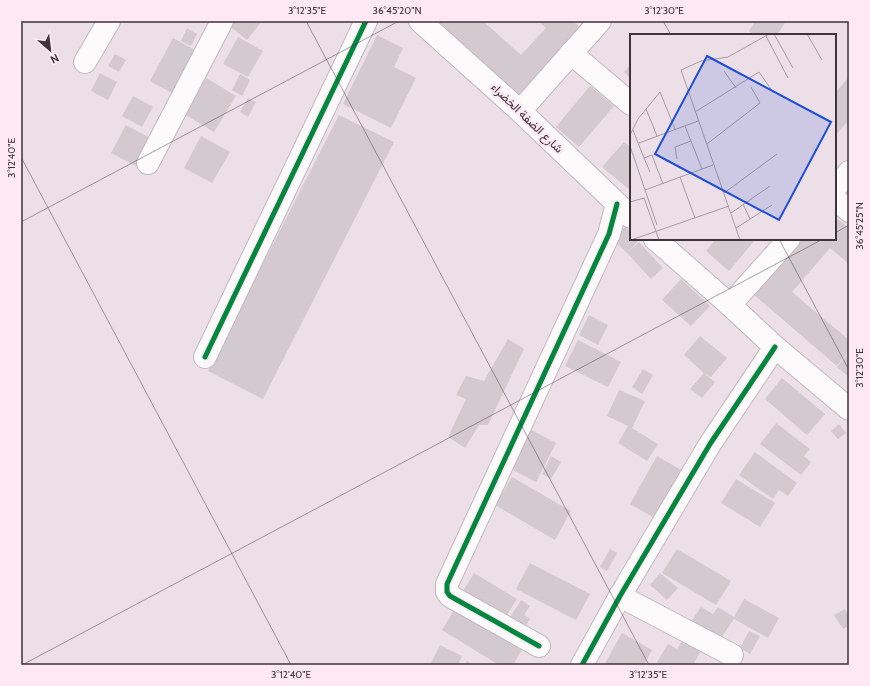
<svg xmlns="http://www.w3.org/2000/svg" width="870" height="686" viewBox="0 0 870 686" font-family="Cabin,Vazirmatn,sans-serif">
  <rect width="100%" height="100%" fill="#eddfe7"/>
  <!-- building -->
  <g fill="#d4c9cf">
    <polygon points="223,21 262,21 247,40"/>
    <polygon points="438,21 483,21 521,55 546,28 538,21 573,21 580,27 519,94"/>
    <polygon points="755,21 786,21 777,35 755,35 749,31"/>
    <polygon points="187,28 197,34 191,46 181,41"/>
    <polygon points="377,35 403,48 394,67 416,78 391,128 343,104"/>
    <polygon points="238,37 263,51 248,77 223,64"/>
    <polygon points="173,38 195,50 172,93 150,81"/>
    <polygon points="115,54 126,60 119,72 108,66"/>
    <polygon points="631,64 631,79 624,72"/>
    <polygon points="100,73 117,82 108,100 91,91"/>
    <polygon points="240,74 250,80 242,96 232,90"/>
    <polygon points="203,76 236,96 214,132 181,112"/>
    <polygon points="849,77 849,120 835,136 835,93"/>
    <polygon points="590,86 614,106 579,147 556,127"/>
    <polygon points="133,96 153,107 142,127 122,116"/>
    <polygon points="248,98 256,102 248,117 240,112"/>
    <polygon points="339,115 394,142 263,399 208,371"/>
    <polygon points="126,125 150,138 136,166 111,153"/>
    <polygon points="201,136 230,152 212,183 184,168"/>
    <polygon points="624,142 631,148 631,191 602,167"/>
    <polygon points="835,217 849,228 849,264 830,248 792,292 849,340 849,351 837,366 753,294 800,239 835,239"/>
    <polygon points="625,227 631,233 631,239 639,240 628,252 639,242 663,268 651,279 627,253 613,240"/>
    <polygon points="716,239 756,239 729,271 706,251"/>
    <polygon points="681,279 710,306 691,326 662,300"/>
    <polygon points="589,315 608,325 598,345 579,335"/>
    <polygon points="700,336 727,358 711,377 704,373 715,382 702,398 690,389 704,373 684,355"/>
    <polygon points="508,339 524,349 488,425 479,425 465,448 448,437 466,399 456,395 466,376 484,381"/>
    <polygon points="578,340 621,362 608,387 565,366"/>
    <polygon points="849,353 849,377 837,367"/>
    <polygon points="643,369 653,375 642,394 632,387"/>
    <polygon points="782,378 825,414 807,435 765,399"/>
    <polygon points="619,390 645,401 632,428 658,444 647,461 618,443 628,426 607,416"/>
    <polygon points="776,423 810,449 804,456 811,462 801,475 760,444"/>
    <polygon points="839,424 846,433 838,439 831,431"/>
    <polygon points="528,428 556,443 536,482 507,467"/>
    <polygon points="755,452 797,483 788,496 779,490 773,499 739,475"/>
    <polygon points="551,456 561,462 551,479 542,474"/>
    <polygon points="657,456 690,475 663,523 630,504"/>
    <polygon points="512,477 571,511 555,540 495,505"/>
    <polygon points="736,479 775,503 760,527 721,503"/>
    <polygon points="610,549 617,553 607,571 600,567"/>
    <polygon points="677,549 731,581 716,605 662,573"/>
    <polygon points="530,563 590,594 576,620 516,589"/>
    <polygon points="474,573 517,599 502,623 460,596"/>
    <polygon points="660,573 678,588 667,600 650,585"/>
    <polygon points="744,599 779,618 768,638 734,619 719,641 690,623 701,607 713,614 718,607 734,617"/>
    <polygon points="521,600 530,606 524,615 530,619 521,633 506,624"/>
    <polygon points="456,607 523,648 513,665 499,665 442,630"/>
    <polygon points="845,609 849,616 849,626 843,629 834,615"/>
    <polygon points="749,631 760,636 750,654 740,648"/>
    <polygon points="622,633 652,650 645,663 648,665 604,665"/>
    <polygon points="684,638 702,649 693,665 661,665 657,662 668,644 677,649"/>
    <polygon points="440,645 462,656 458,665 430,665"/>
    <polygon points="467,661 473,665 465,665"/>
  </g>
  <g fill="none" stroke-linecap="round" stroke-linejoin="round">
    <!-- minor casing -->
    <g stroke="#c3b8bf" stroke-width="24">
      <g id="minor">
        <polyline points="420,21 520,111 631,217"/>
        <polyline points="571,53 631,104"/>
        <polyline points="85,62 109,21"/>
        <polyline points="520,111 600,21"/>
        <polyline points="148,163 222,21"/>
        <polyline points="835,188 849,172"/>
        <polyline points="835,199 849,211"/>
        <polyline points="655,239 730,305 775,347 849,409"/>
        <polyline points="730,305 789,239"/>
        <polyline points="205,357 366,21"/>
        <polyline points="620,596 732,655"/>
        <polyline points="539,646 450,596 447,592 447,584 609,234 617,204"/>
        <polyline points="582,665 620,596 710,444 775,347"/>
      </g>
    </g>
    <!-- minor -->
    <use href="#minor" stroke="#fcfafb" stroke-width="22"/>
    <!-- cycleway casing -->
    <g stroke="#fde8f4" stroke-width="8">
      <g id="cycleway">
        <polyline points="205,357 366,21"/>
        <polyline points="539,646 450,596 447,592 447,584 609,234 617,204"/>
        <polyline points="582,665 620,596 710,444 775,347"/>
      </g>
    </g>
    <!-- cycleway -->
    <use href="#cycleway" stroke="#00873e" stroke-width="5"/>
  </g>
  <!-- ticks -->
  <path fill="none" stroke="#3e3439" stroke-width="1" stroke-opacity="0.45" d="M 306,21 L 649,665M 663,21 L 671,35M 21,157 L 291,665M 21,222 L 399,21M 835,233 L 849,225M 779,239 L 849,370M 22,665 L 823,239"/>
  <g text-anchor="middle" stroke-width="4" stroke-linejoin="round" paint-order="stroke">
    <!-- street labels -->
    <g font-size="12" fill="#3e3439" stroke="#fde8f4">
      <text transform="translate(527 118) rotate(44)" y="4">شارع الضفة الخضراء</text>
    </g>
  </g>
  <!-- overview -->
  <g transform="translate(630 34)">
    <rect width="206" height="206" fill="#eddfe7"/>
    <path fill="none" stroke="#a79ba1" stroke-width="1" d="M 144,0 L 163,34M 177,0 L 192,26M 136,2 L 158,44M 94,37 L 106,54M 16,75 L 27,102M 65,78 L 129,38 L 143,58M 55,92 L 72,135M 3,96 L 14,124 L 22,121 L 33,150M 0,101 L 8,85 L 30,58 L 45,95M 9,109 L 68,87M 77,110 L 130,69 L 121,53M 0,112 L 27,191M 14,124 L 20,138M 47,125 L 45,113 L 61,107M 50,143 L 65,184M 15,156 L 83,131M 94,159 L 147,120M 0,168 L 14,164 L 29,206M 113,170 L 120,185M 101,179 L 140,152M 106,194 L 142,171M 1,206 L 99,172M 110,206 L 51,36 L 71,27 L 98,23 L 139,0"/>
    <path fill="#1d4ed8" fill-opacity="0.15" stroke="#1d4ed8" stroke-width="2" d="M 77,22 L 201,88 L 149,186 L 25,120 Z"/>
    <rect width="206" height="206" fill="none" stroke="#3e3439" stroke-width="2"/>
  </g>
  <!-- border -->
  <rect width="870" height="686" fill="none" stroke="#fde8f4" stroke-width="44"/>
  <!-- north arrow -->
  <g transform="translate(50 50) rotate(152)" stroke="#fde8f4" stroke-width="3" paint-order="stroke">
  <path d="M0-3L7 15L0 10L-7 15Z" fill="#3e3439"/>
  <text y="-6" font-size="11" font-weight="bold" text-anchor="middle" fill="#3e3439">N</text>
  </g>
  <rect x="22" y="22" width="826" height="642" fill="none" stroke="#3e3439" stroke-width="1.5"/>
  <g font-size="10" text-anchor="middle" fill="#3e3439">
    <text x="307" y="14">3°12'35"E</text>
    <text x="397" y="14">36°45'20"N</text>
    <text x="664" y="14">3°12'30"E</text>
    <text transform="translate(11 158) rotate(-90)" y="4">3°12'40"E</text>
    <text transform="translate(859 226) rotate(-90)" y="4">36°45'25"N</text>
    <text transform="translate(859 368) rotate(-90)" y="4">3°12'30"E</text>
    <text x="291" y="678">3°12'40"E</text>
    <text x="648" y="678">3°12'35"E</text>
  </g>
</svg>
